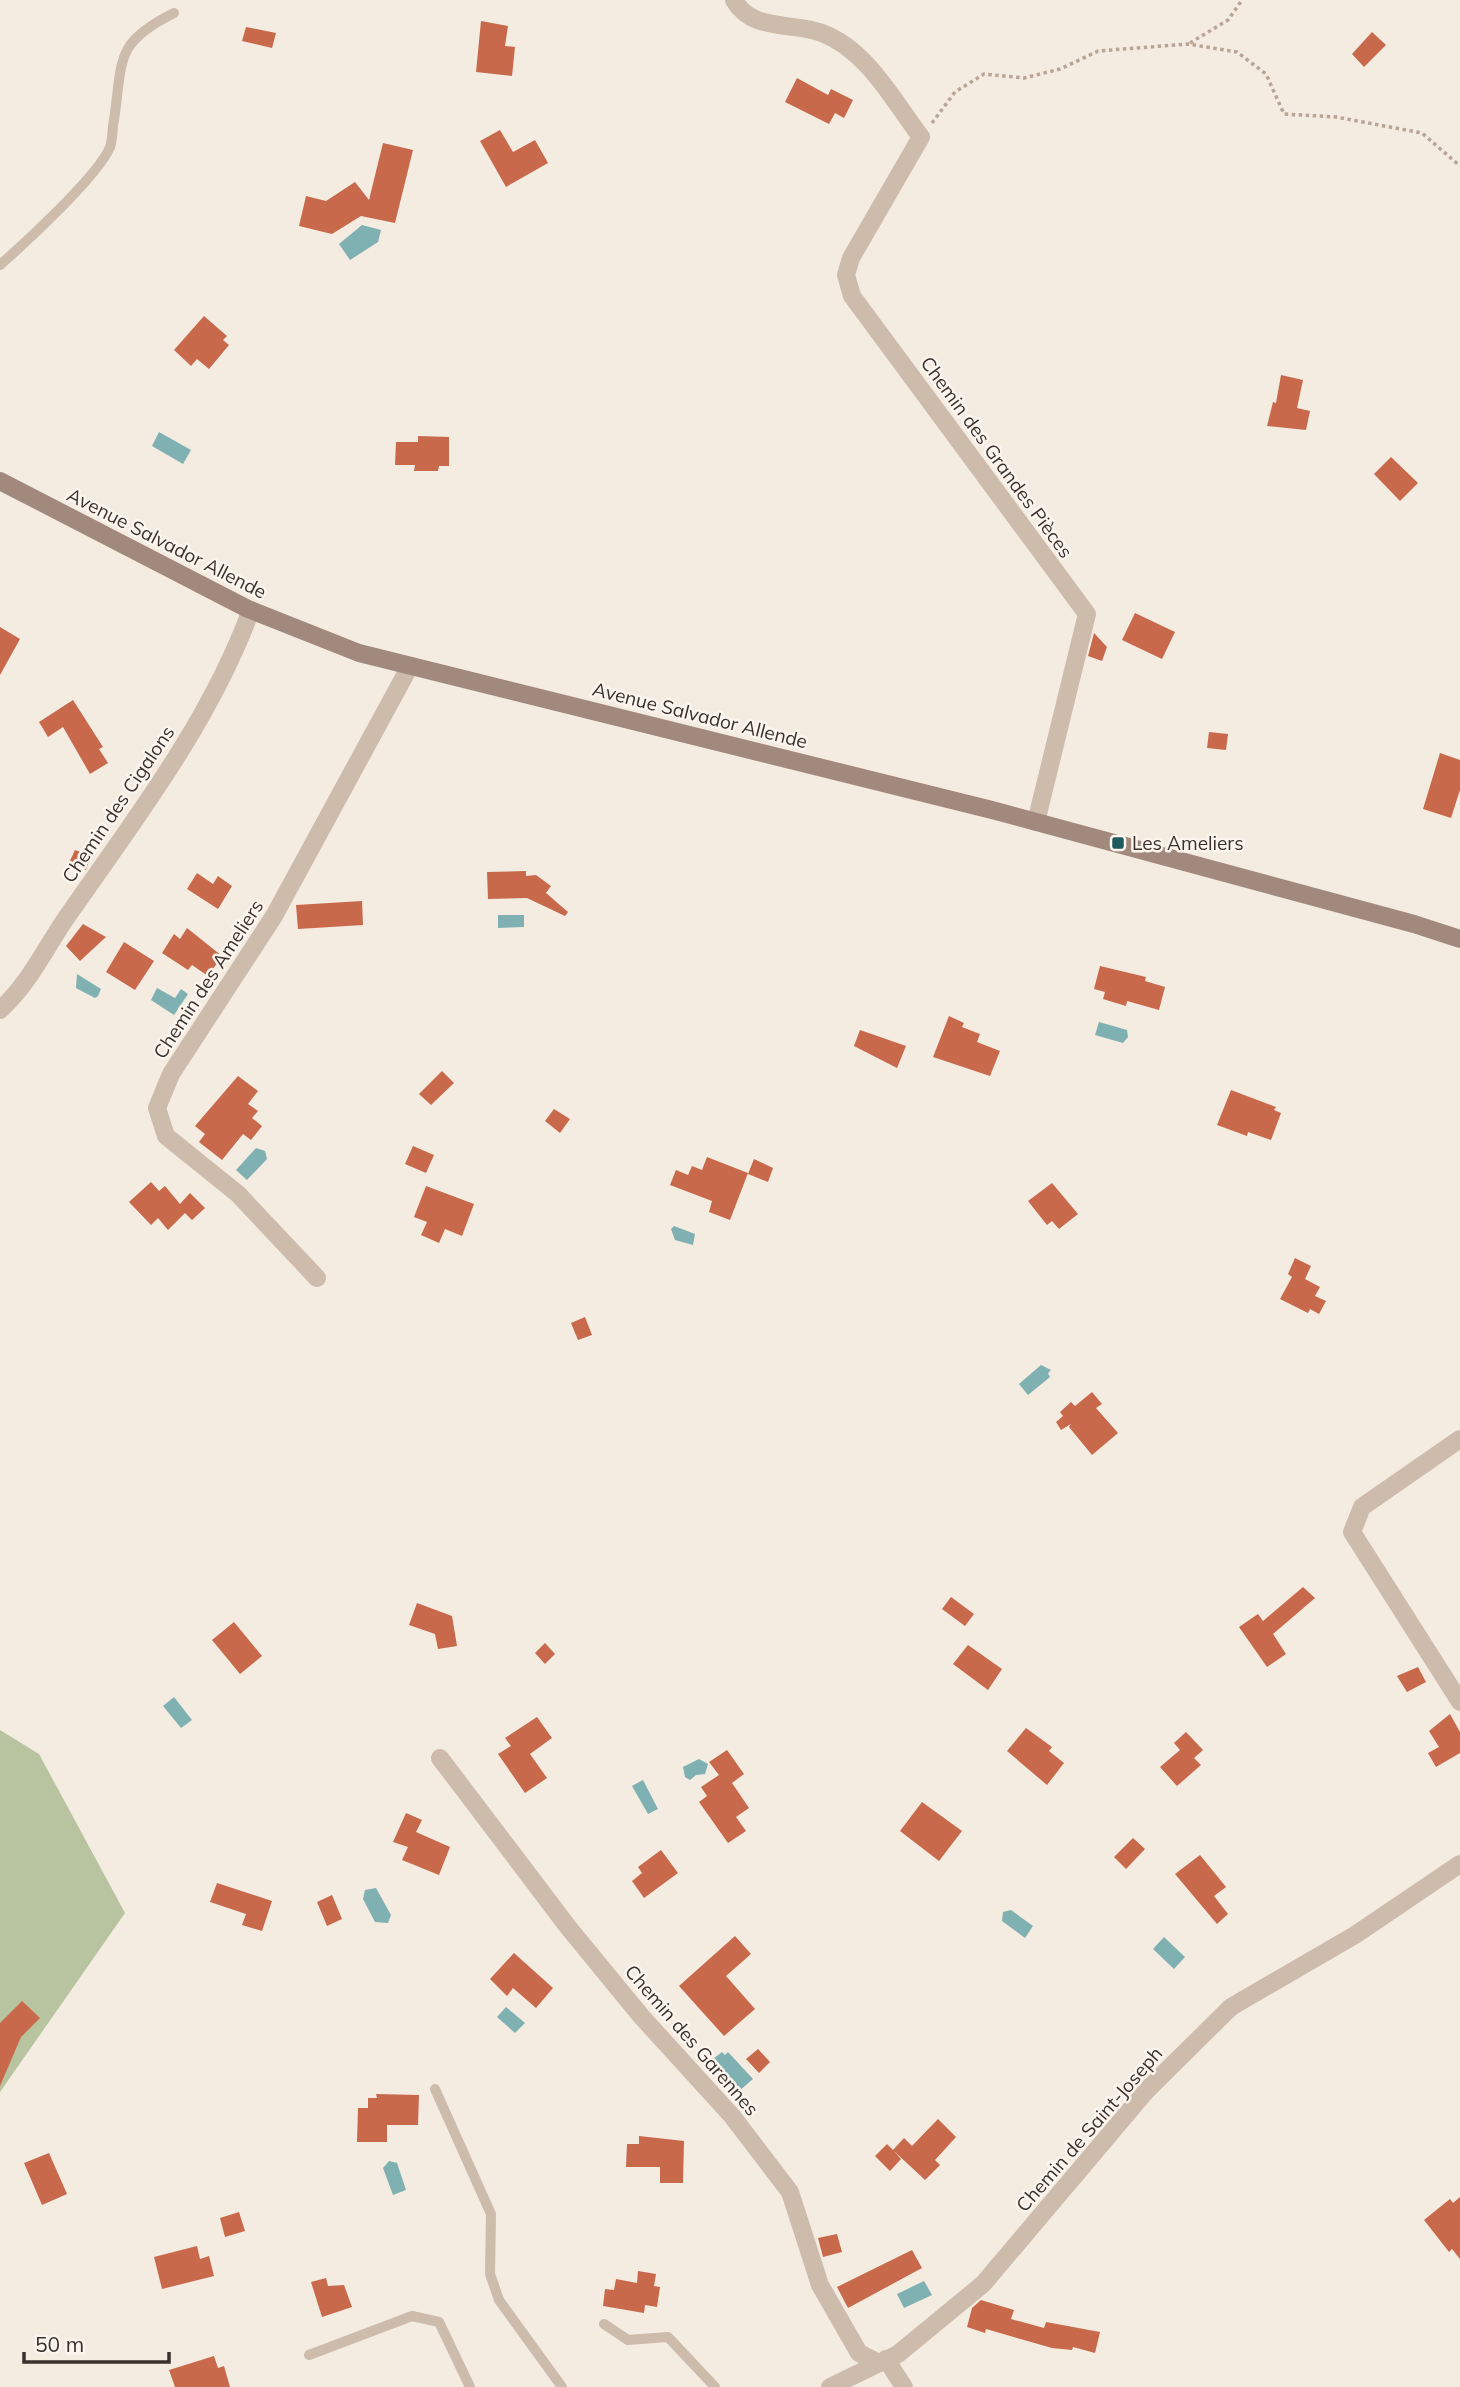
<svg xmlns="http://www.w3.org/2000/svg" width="1460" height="2387" viewBox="0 0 1460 2387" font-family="Mulish,sans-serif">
  <rect width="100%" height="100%" fill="#f4ebe1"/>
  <!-- green -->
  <polygon fill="#b8c4a0" points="0,1730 39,1754 125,1913 0,2092"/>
  <!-- water -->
  <g fill="#7fb0b2">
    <polygon points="362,225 381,230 378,242 350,260 339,244"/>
    <polygon points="159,432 191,450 183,464 152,446"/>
    <polygon points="498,915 524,915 524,927 498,928"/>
    <polygon points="77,974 101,989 98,996 95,998 76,988"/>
    <polygon points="157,988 175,998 181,989 188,994 174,1015 151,1000"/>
    <polygon points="1099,1022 1127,1030 1128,1037 1123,1043 1095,1035"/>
    <polygon points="256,1148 265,1151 267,1159 247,1180 236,1170"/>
    <polygon points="674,1226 695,1234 693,1245 675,1240 671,1229"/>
    <polygon points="1041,1365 1051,1370 1048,1373 1050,1377 1028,1395 1019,1384"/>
    <polygon points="174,1697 192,1720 181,1728 163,1706"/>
    <polygon points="699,1759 708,1764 705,1774 696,1775 690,1780 685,1777 683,1767"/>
    <polygon points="643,1780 658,1809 648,1814 632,1786"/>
    <polygon points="376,1888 391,1915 388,1923 375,1922 363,1899 365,1890"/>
    <polygon points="1011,1910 1033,1926 1025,1938 1002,1921 1003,1912"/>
    <polygon points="1164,1937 1185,1957 1174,1969 1153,1949"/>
    <polygon points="506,2007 525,2023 515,2033 497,2017"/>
    <polygon points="722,2052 725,2055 728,2052 753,2079 738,2092 714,2065 717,2062 713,2059"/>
    <polygon points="389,2161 397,2163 406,2190 393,2195 383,2168"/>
    <polygon points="924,2281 932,2295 904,2308 897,2294"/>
  </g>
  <!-- building -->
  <g fill="#c8694b">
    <polygon points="481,21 508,26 505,46 515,47 512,76 476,72"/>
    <polygon points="246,27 276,33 272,48 242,41"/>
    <polygon points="1372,32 1386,45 1364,67 1352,54"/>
    <polygon points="797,78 828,95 831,89 853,100 844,118 835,113 829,124 785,102"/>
    <polygon points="500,130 513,152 535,140 548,163 506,187 480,141"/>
    <polygon points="383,143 413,150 395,223 361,216 332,234 299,226 306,196 326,201 355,182 369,200"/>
    <polygon points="204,316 227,336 223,340 229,345 209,369 197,359 191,366 174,350"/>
    <polygon points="1281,375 1303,380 1297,408 1310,411 1306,430 1267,426 1273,402 1276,403"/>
    <polygon points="418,436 449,437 449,466 439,466 438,471 414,471 415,465 395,465 396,442 418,442"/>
    <polygon points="1391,457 1418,483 1400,501 1374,474"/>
    <polygon points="1135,613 1175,632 1162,659 1122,640"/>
    <polygon points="0,627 20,639 0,675"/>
    <polygon points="1094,633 1107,647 1102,661 1088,656"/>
    <polygon points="73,700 103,747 99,749 108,763 90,774 63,727 48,737 39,722"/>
    <polygon points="1209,732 1228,734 1226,750 1207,748"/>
    <polygon points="1440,753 1460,760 1460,790 1451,818 1423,809"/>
    <polygon points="75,850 91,856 86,870 69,863"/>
    <polygon points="526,871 526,876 536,875 551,886 546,893 568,912 565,916 527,898 488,899 487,872"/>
    <polygon points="197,873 213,884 218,876 232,886 218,909 187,889"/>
    <polygon points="362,901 363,925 298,929 296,905"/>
    <polygon points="83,924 106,937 80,961 66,946"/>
    <polygon points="187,928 222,956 208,976 192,965 188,970 162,953 174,934 180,939"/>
    <polygon points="124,942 154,961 135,990 106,972"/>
    <polygon points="1100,966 1146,977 1145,981 1165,987 1159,1010 1127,1001 1126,1006 1103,999 1105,992 1094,989"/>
    <polygon points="949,1016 964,1023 962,1027 980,1034 977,1042 1000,1051 990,1076 933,1057"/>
    <polygon points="860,1030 906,1046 897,1068 854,1046"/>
    <polygon points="442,1071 454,1083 431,1105 419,1094"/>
    <polygon points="238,1076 258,1091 248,1104 258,1111 252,1118 262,1126 251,1140 243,1134 222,1160 199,1142 205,1134 195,1126"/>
    <polygon points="1231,1090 1276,1107 1274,1110 1281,1113 1271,1140 1248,1132 1247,1136 1217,1125"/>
    <polygon points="554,1109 570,1119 560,1133 545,1121"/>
    <polygon points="413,1146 434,1155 426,1173 405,1164"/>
    <polygon points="707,1157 748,1173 730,1220 709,1212 712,1201 670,1185 676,1170 688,1175 692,1166 702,1170"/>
    <polygon points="754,1159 773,1168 768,1182 748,1174"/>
    <polygon points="151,1182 159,1191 165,1186 180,1204 190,1193 205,1208 192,1220 185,1213 168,1230 158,1218 151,1225 129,1202"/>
    <polygon points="1052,1183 1078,1214 1059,1229 1052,1221 1047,1225 1028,1201"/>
    <polygon points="426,1186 474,1204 462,1236 445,1229 439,1243 421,1235 427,1222 414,1217"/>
    <polygon points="1295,1258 1311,1266 1305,1279 1320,1287 1315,1296 1326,1301 1319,1314 1310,1309 1308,1313 1280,1299 1292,1277 1288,1274"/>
    <polygon points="585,1317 592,1335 578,1340 571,1323"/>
    <polygon points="1092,1392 1102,1404 1096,1408 1118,1433 1092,1455 1069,1427 1071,1424 1061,1430 1056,1422 1063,1416 1060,1412 1071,1402 1075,1406"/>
    <polygon points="1303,1587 1315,1598 1273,1634 1286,1654 1267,1667 1239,1627 1258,1614 1263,1621"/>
    <polygon points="951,1597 974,1614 965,1626 942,1609"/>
    <polygon points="417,1603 452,1616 457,1646 438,1649 435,1634 409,1625"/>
    <polygon points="234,1622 262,1656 240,1674 212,1640"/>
    <polygon points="545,1643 555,1654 545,1664 535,1653"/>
    <polygon points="968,1645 1002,1669 988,1690 953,1664"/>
    <polygon points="1418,1667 1426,1682 1407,1692 1397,1676"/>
    <polygon points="1450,1714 1460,1732 1460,1753 1436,1767 1428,1753 1439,1747 1429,1731"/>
    <polygon points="537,1717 552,1738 530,1754 547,1778 525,1793 498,1754 511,1746 505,1738"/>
    <polygon points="1026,1728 1052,1747 1049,1751 1064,1763 1047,1785 1007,1751"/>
    <polygon points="1186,1732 1203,1750 1194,1758 1201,1765 1177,1786 1160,1767 1180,1750 1174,1743"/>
    <polygon points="727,1750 744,1774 732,1783 749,1808 736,1817 746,1831 728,1843 699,1802 707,1796 701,1787 719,1775 709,1762"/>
    <polygon points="922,1802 962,1831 939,1861 900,1831"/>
    <polygon points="406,1813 422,1820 416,1832 450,1847 439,1875 402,1860 408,1847 393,1842"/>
    <polygon points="1133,1838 1145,1849 1126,1869 1114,1857"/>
    <polygon points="661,1850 678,1873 644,1898 632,1881 642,1873 638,1867"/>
    <polygon points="1200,1855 1226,1887 1214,1896 1228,1914 1217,1924 1175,1874"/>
    <polygon points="217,1883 272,1901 262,1931 242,1925 246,1914 210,1902"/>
    <polygon points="332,1895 342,1919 327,1926 317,1902"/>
    <polygon points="735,1936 751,1954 726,1976 755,2009 724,2036 679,1986"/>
    <polygon points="514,1953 553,1988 536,2008 513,1988 507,1996 490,1979"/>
    <polygon points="22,2001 40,2018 21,2037 0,2086 0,2023"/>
    <polygon points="758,2049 770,2062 759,2073 746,2059"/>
    <polygon points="376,2094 419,2095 418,2125 387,2125 387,2142 357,2142 358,2108 368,2108 368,2098 377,2098"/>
    <polygon points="938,2119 956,2137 935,2160 940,2165 925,2180 894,2151 901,2159 890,2171 875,2156 887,2144 893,2150 904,2138 912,2146"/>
    <polygon points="639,2136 684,2141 683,2183 660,2183 660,2167 626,2167 627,2144 639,2144"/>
    <polygon points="49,2153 67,2194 42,2205 24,2163"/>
    <polygon points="1460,2197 1460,2259 1452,2249 1449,2252 1424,2220 1450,2199 1453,2203"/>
    <polygon points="239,2212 245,2231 225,2237 220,2218"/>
    <polygon points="837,2234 842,2252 823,2257 818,2238"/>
    <polygon points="197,2246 200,2259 209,2256 214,2276 162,2289 154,2257"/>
    <polygon points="912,2250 922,2268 848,2308 837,2287"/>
    <polygon points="638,2271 656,2274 654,2286 660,2287 657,2307 645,2305 644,2313 603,2306 605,2289 614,2290 616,2279 637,2283"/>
    <polygon points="326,2278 328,2286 344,2285 352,2307 322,2317 311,2282"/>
    <polygon points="981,2300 1014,2310 1011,2319 1044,2328 1046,2322 1100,2332 1095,2353 1073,2347 1072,2350 1052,2348 986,2329 985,2333 967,2327 972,2308"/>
    <polygon points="214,2356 218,2368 224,2366 230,2387 175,2387 169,2370"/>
  </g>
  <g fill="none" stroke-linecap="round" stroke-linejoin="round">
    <!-- path -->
    <g stroke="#b9a596" stroke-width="3.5" stroke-dasharray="3.5 3.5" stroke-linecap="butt">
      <polyline points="1190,43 1228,20 1242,0"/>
      <polyline points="932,123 955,92 984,74 1024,78 1060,69 1098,51 1188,44 1237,52 1266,74 1284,114 1336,117 1422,133 1460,166"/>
    </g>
    <!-- lane -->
    <g stroke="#cdbbac" stroke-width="10">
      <path d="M 0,265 C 25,243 99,175 110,147 C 113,139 112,128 114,120 C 123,59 114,43 174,13"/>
      <polyline points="435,2089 491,2214 490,2274 499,2300 562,2387"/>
      <polyline points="604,2324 628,2340 668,2337 715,2387"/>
      <polyline points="309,2355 412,2316 439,2322 470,2387"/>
    </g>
    <!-- street -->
    <g stroke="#cdbbac" stroke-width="18">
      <path d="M 734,0 C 752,32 793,22 822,33 C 867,50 893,100 921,137 L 851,258 L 846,275 L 852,296 L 1087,614 L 1036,822"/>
      <path d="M 0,1010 C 31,982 47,944 71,911 C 138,815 210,721 251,610"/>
      <polyline points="317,1278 238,1194 166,1136 157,1108 171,1074 274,916 410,666"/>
      <polyline points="1460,1439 1362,1507 1352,1532 1460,1702"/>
      <polyline points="440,1758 568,1927 641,2016 732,2116 790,2192 820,2285 859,2353 879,2363"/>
      <polyline points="886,2359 904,2387"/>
      <polyline points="830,2387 898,2354 983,2284 1147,2090 1231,2007 1355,1935 1460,1864"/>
    </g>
    <!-- secondary -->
    <polyline stroke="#a18a7d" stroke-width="18" points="0,481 248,609 359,653 992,810 1414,924 1460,939"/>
  </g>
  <!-- markers -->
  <rect fill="#1f5a5e" stroke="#fbf5ee" stroke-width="2.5" x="1111" y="836" width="14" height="14" rx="3.5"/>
  <g text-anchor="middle" stroke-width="5" stroke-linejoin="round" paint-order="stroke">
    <!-- street labels -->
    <g font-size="19" fill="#3b302b" stroke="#fbf5ee">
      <text transform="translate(997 457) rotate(54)" y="7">Chemin des Grandes Pièces</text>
      <text transform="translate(167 543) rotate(27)" y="7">Avenue Salvador Allende</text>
      <text transform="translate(700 715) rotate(14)" y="7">Avenue Salvador Allende</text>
      <text transform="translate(118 804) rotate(-56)" y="7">Chemin des Cigalons</text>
      <text transform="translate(208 979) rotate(-57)" y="7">Chemin des Ameliers</text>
      <text transform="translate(692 2040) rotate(49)" y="7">Chemin des Garennes</text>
      <text transform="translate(1089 2129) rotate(-49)" y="7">Chemin de Saint-Joseph</text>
    </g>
    <!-- poi labels -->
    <g font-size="19" fill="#3b302b" stroke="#fbf5ee" text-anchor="start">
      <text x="1132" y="850">Les Ameliers</text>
    </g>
  </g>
  <!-- scale -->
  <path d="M24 2352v10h145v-10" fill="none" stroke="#3b302b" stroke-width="3.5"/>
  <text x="35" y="2352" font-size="21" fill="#3b302b" stroke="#fbf5ee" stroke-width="5" paint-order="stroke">50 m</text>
</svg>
